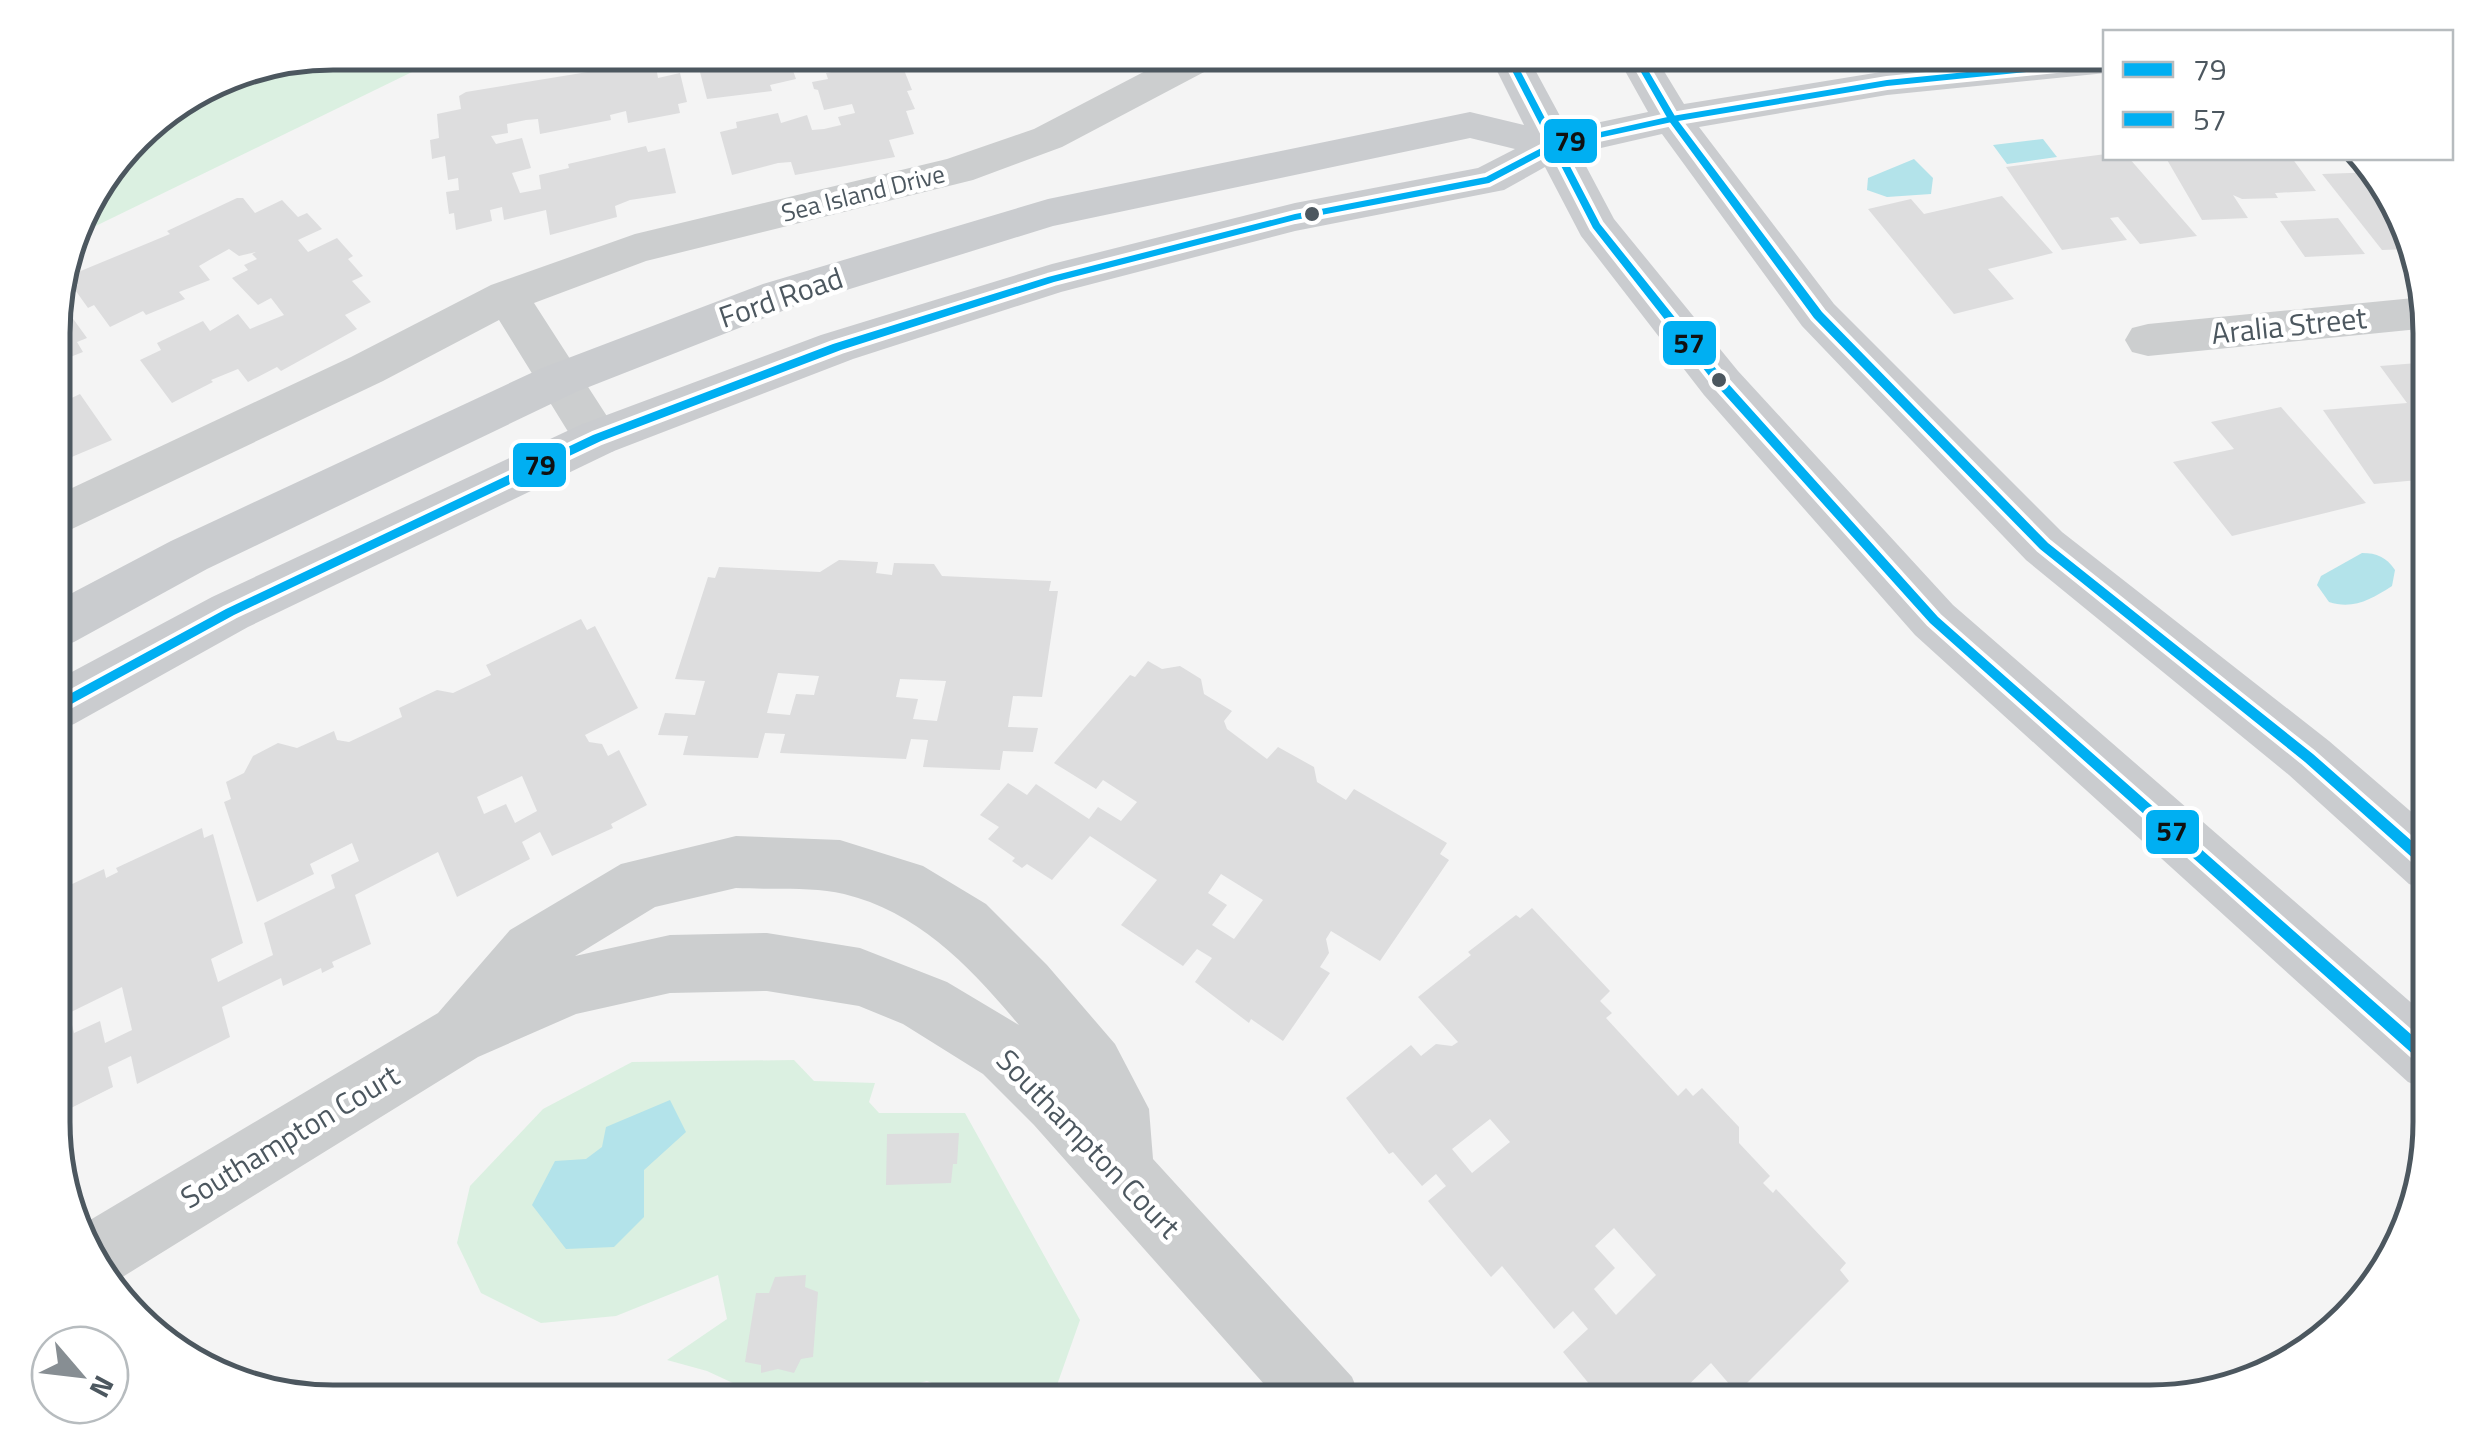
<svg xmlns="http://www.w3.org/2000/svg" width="2483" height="1455" viewBox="0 0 2483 1455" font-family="'Titillium Web',sans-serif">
  <rect width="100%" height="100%" fill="#f4f4f4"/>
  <!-- green -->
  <g fill="#dbf0e1">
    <polygon points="333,53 451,53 73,237 82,208 148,122 226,74"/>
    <polygon points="794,1060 814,1081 875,1083 869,1102 879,1113 965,1113 1080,1320 1051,1402 978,1402 927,1381 882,1393 748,1390 707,1371 667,1360 727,1319 718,1275 616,1316 541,1323 481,1293 457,1243 470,1186 543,1109 632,1062"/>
  </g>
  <!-- water -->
  <g fill="#b3e3ea">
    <polygon points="2043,139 2057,157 2007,164 1993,145"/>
    <polygon points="1914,159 1933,178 1931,194 1887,197 1867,190 1868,178"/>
    <path d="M 2362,553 C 2377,553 2386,557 2395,570 L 2392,586 C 2372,599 2353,610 2329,602 L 2317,585 L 2321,576 Z"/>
    <polygon points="670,1100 686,1132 644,1170 644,1217 614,1247 566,1249 532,1205 555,1161 586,1159 602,1147 606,1127"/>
  </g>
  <!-- building -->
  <g fill="#ddddde" fill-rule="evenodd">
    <polygon points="695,53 893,53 896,59 875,64 878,71 902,65 912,90 907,91 915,109 906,111 914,134 889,140 895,157 795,175 791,162 778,163 732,175 720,132 737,128 736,122 778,113 781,123 807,115 812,130 824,129 841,125 838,117 855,113 852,104 824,110 818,90 814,89 812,82 828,79 826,73 837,71 837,62 823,65 819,58 802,61 791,65 796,79 770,85 772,91 707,99"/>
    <polygon points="982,53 1056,53 1048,66"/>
    <polygon points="1077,53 1135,53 1127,68 1072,62"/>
    <polygon points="655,61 658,78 680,73 687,102 678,104 680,113 628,123 626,111 610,115 611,120 540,134 538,119 526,120 507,124 508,133 491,136 496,144 522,138 531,168 512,173 520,193 541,189 539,175 569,168 568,164 646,146 648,152 665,148 676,193 630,200 615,206 617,217 550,235 546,210 504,220 502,207 490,210 492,221 456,230 454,213 449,214 446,192 459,190 458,178 448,180 445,156 432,159 430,140 439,138 437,114 461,109 459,96 466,92"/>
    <polygon points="2106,154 2106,158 2129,158 2197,236 2140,244 2118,217 2110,218 2127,240 2062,250 2006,167"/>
    <polygon points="2166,158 2292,158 2316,191 2275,193 2278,198 2242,199 2233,195 2248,218 2202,220"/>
    <polygon points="2377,172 2384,178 2408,249 2382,250 2322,174"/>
    <polygon points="2002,196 2053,253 1988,269 2014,299 1954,314 1868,209 1911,199 1924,214"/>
    <polygon points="237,198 243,198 255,213 282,200 298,217 307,213 322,229 298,240 308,252 337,238 353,256 348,259 363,276 352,281 371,302 345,315 357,329 281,371 277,367 248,382 238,369 211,380 213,382 172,403 140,360 161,350 157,343 203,321 210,331 238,314 250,329 284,315 271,298 258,305 232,278 248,270 244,265 257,259 252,254 256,252 239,256 229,249 211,259 199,266 210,280 179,292 185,299 146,315 143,311 110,327 94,305 88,308 73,287 78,285 71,275 170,234 167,231"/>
    <polygon points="2338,218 2365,254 2305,257 2280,221"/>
    <polygon points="66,309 87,338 77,342 83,352 55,363 55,314"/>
    <polygon points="2430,362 2430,479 2374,484 2323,410 2407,403 2380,366"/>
    <polygon points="80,394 112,440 55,464 55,397 59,404"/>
    <polygon points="2281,407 2366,503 2232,536 2173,462 2234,449 2211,422"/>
    <path d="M 839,560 L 878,562 L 876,573 L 892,575 L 894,563 L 934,564 L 942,576 L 1051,581 L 1049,591 L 1058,591 L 1042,697 L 1013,696 L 1008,727 L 1038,728 L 1033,752 L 1003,751 L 1000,770 L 923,767 L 928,740 L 911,739 L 906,759 L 780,753 L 785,734 L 765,733 L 758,758 L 683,755 L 688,736 L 658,735 L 665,713 L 695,715 L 705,681 L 675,679 L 708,577 L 715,578 L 719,567 L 820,572 ZM 778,673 L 819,676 L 814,695 L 796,694 L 790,715 L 767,713 ZM 900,679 L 946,681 L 937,721 L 913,719 L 918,699 L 896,697 Z"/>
    <path d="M 581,619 L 587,630 L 595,626 L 638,708 L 585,735 L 589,742 L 602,744 L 608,756 L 619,750 L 647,805 L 611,824 L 613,828 L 552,856 L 540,832 L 522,842 L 530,859 L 457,897 L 438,852 L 355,895 L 371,944 L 332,962 L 334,967 L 322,973 L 321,968 L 283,986 L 281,978 L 222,1007 L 230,1037 L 137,1084 L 131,1056 L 108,1067 L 113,1087 L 55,1116 L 55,881 L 70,885 L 104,869 L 106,878 L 118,872 L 116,868 L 202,828 L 204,838 L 213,834 L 243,943 L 211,959 L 218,982 L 273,955 L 264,923 L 335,888 L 331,875 L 359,861 L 352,843 L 310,864 L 314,874 L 257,902 L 224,802 L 231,799 L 226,782 L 244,773 L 253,756 L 278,743 L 297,748 L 334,731 L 337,740 L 349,742 L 402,717 L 399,708 L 437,690 L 453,693 L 491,675 L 486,665 ZM 522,776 L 537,811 L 515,823 L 506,804 L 484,814 L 477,797 ZM 122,987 L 132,1030 L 105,1043 L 100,1021 L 74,1033 L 69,1013 Z"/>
    <path d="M 1148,661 L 1162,669 L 1180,666 L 1201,679 L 1204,694 L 1232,711 L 1224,721 L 1227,729 L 1267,759 L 1278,747 L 1314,767 L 1317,782 L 1346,800 L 1354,789 L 1447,843 L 1440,854 L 1449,860 L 1380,961 L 1331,931 L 1326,939 L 1329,953 L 1320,967 L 1330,973 L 1283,1041 L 1251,1019 L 1249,1023 L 1195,982 L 1212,958 L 1197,949 L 1183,966 L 1121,925 L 1157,880 L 1090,836 L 1052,880 L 1027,864 L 1022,868 L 1012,861 L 1015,858 L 988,839 L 999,827 L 980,815 L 1008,783 L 1027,795 L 1036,784 L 1089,819 L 1098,807 L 1121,821 L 1137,802 L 1103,780 L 1096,789 L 1054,763 L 1130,675 L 1135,677 ZM 1221,874 L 1263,900 L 1234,939 L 1212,925 L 1227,905 L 1208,893 Z"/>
    <path d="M 1532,908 L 1610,991 L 1600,1001 L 1612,1013 L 1606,1018 L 1678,1096 L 1686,1088 L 1693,1096 L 1702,1088 L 1739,1127 L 1739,1143 L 1770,1176 L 1763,1183 L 1773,1193 L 1776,1189 L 1846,1263 L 1840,1270 L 1849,1281 L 1737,1393 L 1711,1363 L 1679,1394 L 1686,1402 L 1604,1402 L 1563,1352 L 1588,1329 L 1573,1311 L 1554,1329 L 1502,1266 L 1491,1277 L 1428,1201 L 1446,1186 L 1436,1174 L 1422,1186 L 1393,1152 L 1389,1154 L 1346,1098 L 1411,1045 L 1421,1056 L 1436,1044 L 1452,1046 L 1458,1042 L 1418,997 L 1471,955 L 1468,952 L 1516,915 L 1520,918 ZM 1490,1119 L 1510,1142 L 1472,1173 L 1452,1149 ZM 1614,1228 L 1656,1275 L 1616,1315 L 1594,1289 L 1615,1268 L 1595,1246 Z"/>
    <polygon points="959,1133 957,1164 953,1164 951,1183 886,1185 887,1134"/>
    <polygon points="806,1275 805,1287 818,1292 813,1357 801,1359 794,1373 778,1369 761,1373 761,1365 745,1362 756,1293 769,1293 775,1277"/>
  </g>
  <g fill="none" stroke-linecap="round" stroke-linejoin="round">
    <!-- minor -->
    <g fill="#cccecf" fill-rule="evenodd">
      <polygon points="1180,53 1222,53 1206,71 1062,147 973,180 646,261 534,303 621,438 614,451 597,456 580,451 499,320 383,381 55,537 55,496 351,357 491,285 635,234 947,159 1034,129"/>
      <polygon points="2424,297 2430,314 2429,328 2148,356 2132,352 2125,340 2132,328 2148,324"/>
      <path d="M 736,836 L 840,840 L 923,866 L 986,904 L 1047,965 L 1115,1044 L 1149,1109 L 1153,1159 L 1352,1377 L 1362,1402 L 1280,1402 L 1034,1125 L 983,1074 L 903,1024 L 859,1006 L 767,991 L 670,993 L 576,1014 L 478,1057 L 116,1281 L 107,1285 L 99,1277 L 80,1226 L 438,1013 L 510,930 L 621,864 ZM 736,888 C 770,890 811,886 844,894 C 919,912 971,968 1019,1025 L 947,982 L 860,948 L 767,933 L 670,935 L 575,956 L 655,907 Z"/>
    </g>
    <!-- major -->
    <polygon fill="#cacccf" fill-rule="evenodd" points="1488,53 1526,53 1567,129 1648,112 1615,53 1653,53 1684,104 1887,71 2106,53 2106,73 1887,95 1699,127 1834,304 2062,532 2329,741 2430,828 2430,891 2409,884 2289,775 2026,560 1802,326 1662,134 1579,153 1614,219 1738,371 1953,605 2430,1019 2430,1091 2408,1082 1915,635 1704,395 1581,236 1545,167 1504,190 1295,231 1061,292 853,359 614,451 248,627 74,724 55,731 55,681 212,597 580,425 821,335 1052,264 1295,203 1478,168 1515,149 1470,138 1053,226 795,306 576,392 207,569 74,642 55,649 55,602 171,541 542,368 763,284 1048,199 1470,112 1524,125"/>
    <!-- bus-1 casing -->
    <g stroke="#fff" stroke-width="8">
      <polygon id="bus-1" points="2106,58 2106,64 1887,86 1672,122 1557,147 1489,183 1295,220 1054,282 841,350 601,441 234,615 55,713 55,702 226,609 593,435 833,344 1048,277 1295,214 1486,177 1551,143 1672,116 1887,80"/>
    </g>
    <!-- bus-2 casing -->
    <g stroke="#fff" stroke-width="8">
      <g id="bus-2">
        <polygon points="1503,53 1511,53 1600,224 1725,380 1938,617 2430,1051 2430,1067 2425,1065 1930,623 1717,386 1593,228"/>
        <polygon points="1630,53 1638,53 1676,118 1822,312 2048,543 2313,754 2430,857 2430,871 2425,869 2305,762 2040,549 1814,318 1669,121"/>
      </g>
    </g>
    <!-- bus-1 -->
    <use href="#bus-1" fill="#00aff2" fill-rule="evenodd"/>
    <!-- bus-2 -->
    <use href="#bus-2" fill="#00aff2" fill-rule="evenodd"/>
  </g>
  <!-- markers -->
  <g fill="#4c575f" stroke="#fff" stroke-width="4">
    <circle cx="1312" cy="214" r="9"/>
    <circle cx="1719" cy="380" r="9"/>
  </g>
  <g text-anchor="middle" stroke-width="9" stroke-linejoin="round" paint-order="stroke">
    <!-- far-street labels -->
    <g font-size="25" fill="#4c575f" stroke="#fff">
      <text transform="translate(863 193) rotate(-14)" y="9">Sea Island Drive</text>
    </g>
    <!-- street labels -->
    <g font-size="30" fill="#4c575f" stroke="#fff">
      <text transform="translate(781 298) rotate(-19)" y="10">Ford Road</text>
      <text transform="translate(2289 326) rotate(-6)" y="10">Aralia Street</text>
      <text transform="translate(290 1137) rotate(-31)" y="10">Southampton Court</text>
      <text transform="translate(1088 1144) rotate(46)" y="10">Southampton Court</text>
    </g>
  </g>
  <!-- crop -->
  <path d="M0 0H2483V1455H0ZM333 70H2150A263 263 0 0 1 2413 333V1122A263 263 0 0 1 2150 1385H333A263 263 0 0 1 70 1122V333A263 263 0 0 1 333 70Z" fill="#fff" fill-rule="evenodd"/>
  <path fill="none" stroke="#4c575f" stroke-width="5" d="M333 70H2150A263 263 0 0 1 2413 333V1122A263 263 0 0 1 2150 1385H333A263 263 0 0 1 70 1122V333A263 263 0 0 1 333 70Z"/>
  <g stroke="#fff" stroke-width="4">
    <rect x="1542" y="117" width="57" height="48" rx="10" fill="#00aff2"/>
    <rect x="1661" y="319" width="57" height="48" rx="10" fill="#00aff2"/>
    <rect x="511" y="441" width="57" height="48" rx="10" fill="#00aff2"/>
    <rect x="2144" y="808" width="57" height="48" rx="10" fill="#00aff2"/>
  </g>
  <g font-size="28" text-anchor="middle" font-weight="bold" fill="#111">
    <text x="1570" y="151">79</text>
    <text x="1689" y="353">57</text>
    <text x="540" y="475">79</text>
    <text x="2172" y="841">57</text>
  </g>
  <!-- legend -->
  <rect x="2103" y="30" width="350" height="130" fill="#ffffff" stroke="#b7bcbf" stroke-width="2.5"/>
  <rect x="2123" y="62" width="50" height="15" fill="#00aff2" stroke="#b7bcbf" stroke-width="2.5"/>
  <text x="2193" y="80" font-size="30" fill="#4c575f">79</text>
  <rect x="2123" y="112" width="50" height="15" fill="#00aff2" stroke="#b7bcbf" stroke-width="2.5"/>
  <text x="2193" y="130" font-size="30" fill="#4c575f">57</text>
  <!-- north arrow -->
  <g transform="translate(80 1375) rotate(118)"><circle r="48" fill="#ffffff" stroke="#b7bcbf" stroke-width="2.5"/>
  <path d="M0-8L18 38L0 25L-18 38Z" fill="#878e93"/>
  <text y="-15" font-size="28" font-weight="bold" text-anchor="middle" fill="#4c575f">N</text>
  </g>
</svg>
